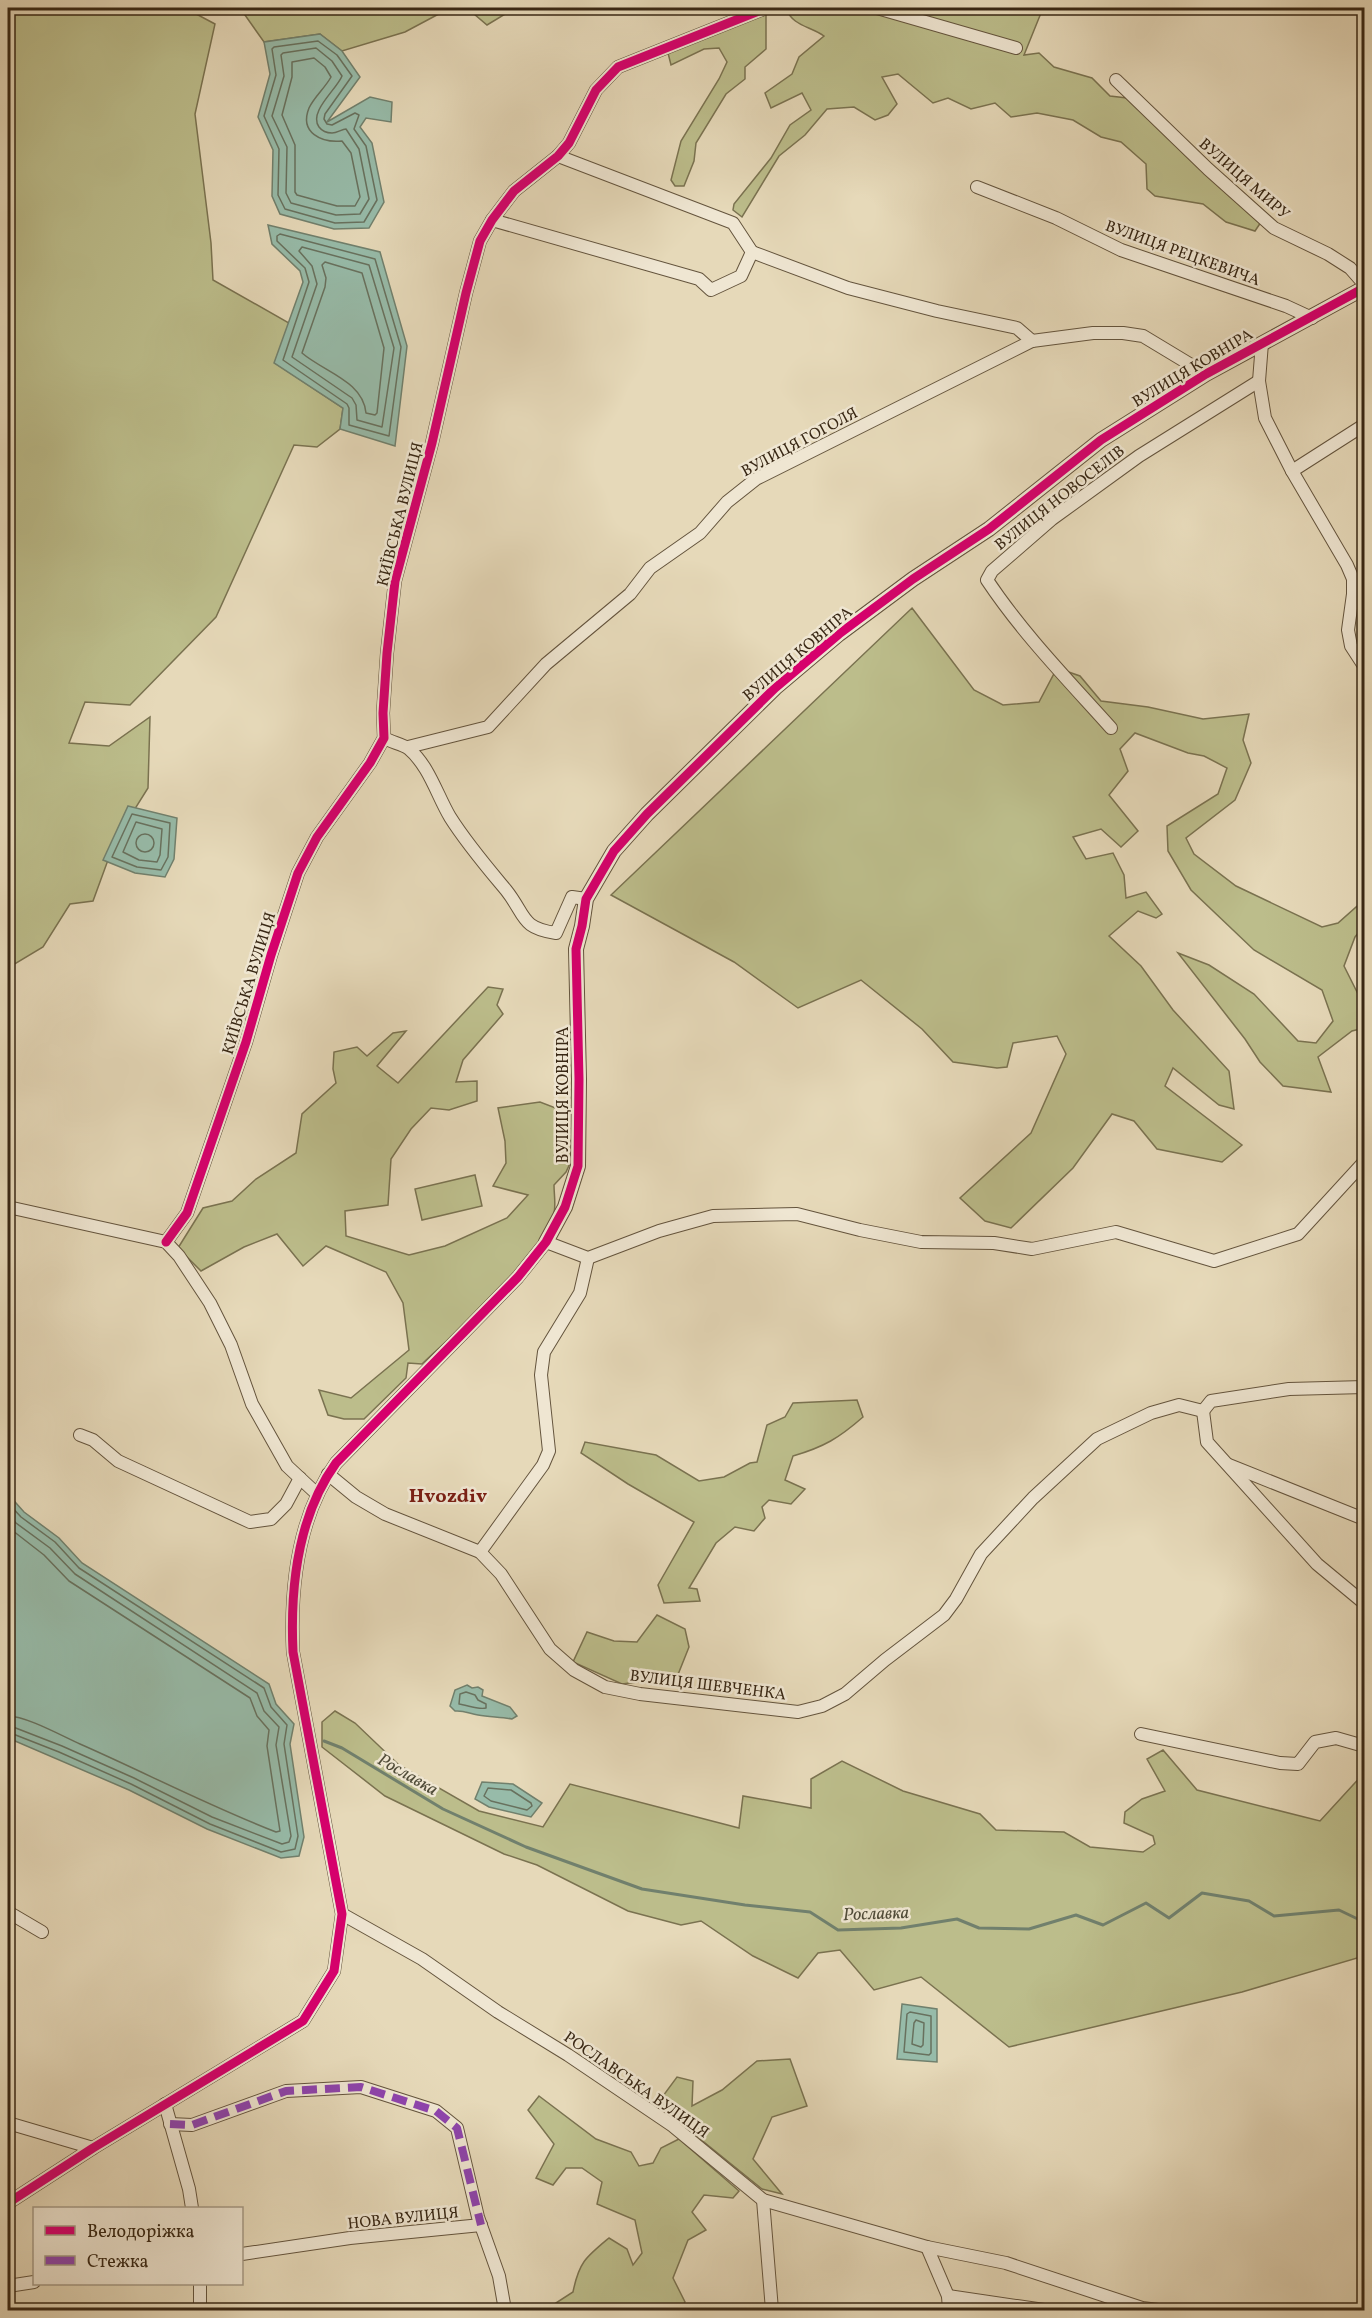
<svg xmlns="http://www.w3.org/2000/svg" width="1372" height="2318" viewBox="0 0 1372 2318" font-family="Vollkorn,serif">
  <rect width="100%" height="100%" fill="#e6d9b9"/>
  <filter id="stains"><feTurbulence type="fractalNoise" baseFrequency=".00333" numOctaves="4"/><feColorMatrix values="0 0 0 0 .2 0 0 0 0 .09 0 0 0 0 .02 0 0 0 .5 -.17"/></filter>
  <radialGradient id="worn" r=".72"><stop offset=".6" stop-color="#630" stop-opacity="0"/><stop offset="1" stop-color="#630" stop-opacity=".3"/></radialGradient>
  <!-- green -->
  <g fill="#bcbd8b" stroke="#7a7250" stroke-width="1.5">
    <polygon points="8,8 185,8 215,24 195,114 211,243 213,280 289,323 275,363 343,408 340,429 317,447 294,445 216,617 130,705 85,702 69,743 109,746 150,717 148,788 126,823 108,860 93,901 70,904 43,947 8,968"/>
    <polygon points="240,8 450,8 405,32 342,51 320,34 264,42"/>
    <polygon points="467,8 515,8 487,25"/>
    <polygon points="733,8 766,8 766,49 745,67 745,79 726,94 696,143 694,161 684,186 675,186 671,180 681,141 719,79 727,62 719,48 704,49 671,65 668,53 735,24"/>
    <path d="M 786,8 L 1043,8 L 1024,55 L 1039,53 L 1054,67 L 1092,78 L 1110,96 L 1127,98 L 1261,222 L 1255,231 L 1226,222 L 1203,204 L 1155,196 L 1147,189 L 1146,164 L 1121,142 L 1101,137 L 1073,120 L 1037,113 L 1011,117 L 995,103 L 971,109 L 948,98 L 933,103 L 898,74 L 882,77 L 897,104 L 888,115 L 875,120 L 854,107 L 827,109 L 805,135 L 779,156 L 742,217 L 733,210 L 734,204 L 771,158 L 790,125 L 811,110 L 802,93 L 771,108 L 765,93 L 792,74 L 799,57 L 824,36 C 810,26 792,26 786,8 Z"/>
    <polygon points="912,608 974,690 1003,705 1039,702 1057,668 1080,676 1101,701 1148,707 1203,719 1249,714 1243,740 1251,763 1235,800 1186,838 1194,854 1236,886 1322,927 1338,923 1364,900 1364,926 1355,937 1344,966 1362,1002 1364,1028 1352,1031 1318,1057 1331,1092 1283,1086 1260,1062 1245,1039 1178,953 1209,965 1254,994 1298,1041 1316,1043 1333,1021 1322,990 1254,950 1191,890 1168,851 1167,826 1218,794 1227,768 1204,756 1188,753 1135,733 1120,749 1128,771 1109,795 1138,831 1121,847 1101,829 1073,837 1086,859 1113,853 1124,875 1126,898 1146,892 1162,914 1156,918 1138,911 1109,936 1141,966 1173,1010 1229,1071 1234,1109 1219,1105 1173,1068 1165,1086 1242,1145 1222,1162 1157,1149 1134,1121 1112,1114 1073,1168 1011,1228 985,1221 960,1198 1031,1133 1066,1054 1057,1036 1013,1043 1007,1067 997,1068 953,1062 922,1029 861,980 798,1008 734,962 611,895"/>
    <path d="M 488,987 L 503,989 L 497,1005 L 503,1014 L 463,1060 L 456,1082 L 477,1081 L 477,1101 L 449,1110 L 431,1108 L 411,1129 L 391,1159 L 388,1205 L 345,1211 L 346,1236 L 409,1255 L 445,1246 L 507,1218 L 528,1195 L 493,1186 L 506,1163 L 505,1141 L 498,1108 L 540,1102 L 566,1112 L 566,1138 L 572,1159 L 566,1172 L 554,1185 C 554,1194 556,1205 554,1213 C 535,1268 465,1323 422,1364 L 408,1363 L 406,1378 L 364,1419 L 344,1419 L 328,1415 L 319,1390 L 351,1398 L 409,1350 L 403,1303 L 386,1272 L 326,1246 L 303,1266 L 277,1234 L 244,1247 L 201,1271 L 178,1248 L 203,1208 L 232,1201 L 256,1179 L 296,1153 L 302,1114 L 336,1083 L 333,1069 L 334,1052 L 357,1047 L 367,1056 L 393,1033 L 406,1031 L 377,1066 L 398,1083 Z"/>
    <polygon points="475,1175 482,1206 422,1220 415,1189"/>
    <path d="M 857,1400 L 863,1417 C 839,1438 824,1447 793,1456 L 785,1480 L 805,1489 L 791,1504 L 769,1500 L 762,1507 L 765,1518 L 754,1531 L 735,1527 L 716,1543 L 689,1588 L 697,1589 L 700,1601 L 664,1603 L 658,1585 L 694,1522 L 628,1484 L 581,1453 L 585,1442 L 656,1455 L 699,1481 L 724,1477 L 750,1463 L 757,1462 L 767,1425 L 785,1417 L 793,1403 Z"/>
    <polygon points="657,1615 685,1629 689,1647 677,1677 622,1684 573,1662 587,1632 614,1641 637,1642"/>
    <polygon points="335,1711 355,1723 399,1765 479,1811 543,1827 570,1784 739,1828 743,1796 811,1808 811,1779 842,1761 903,1791 980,1814 996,1830 1064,1832 1090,1847 1143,1852 1155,1844 1153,1836 1124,1823 1125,1812 1142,1799 1165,1791 1147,1759 1163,1750 1197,1790 1320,1821 1364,1773 1364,1956 1242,1992 1009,2047 921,1977 874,1990 840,1950 818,1953 798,1978 753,1956 701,1921 681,1925 628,1911 537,1865 504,1854 385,1796 322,1747 322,1722"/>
    <polygon points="790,2059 807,2106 772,2117 753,2159 782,2194 762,2189 657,2104 677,2077 693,2081 692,2106 722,2090 757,2061"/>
    <path d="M 539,2096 L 596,2139 L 631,2152 L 639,2166 L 653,2163 L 661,2148 L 679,2139 L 739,2191 L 733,2198 L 704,2195 L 692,2212 L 706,2230 L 688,2240 L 673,2278 L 685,2302 L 679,2310 L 545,2310 L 573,2292 C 579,2262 586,2257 609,2238 L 627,2249 L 633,2265 L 642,2253 L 635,2220 L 597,2204 L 602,2182 L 582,2168 L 566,2168 L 553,2185 L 536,2178 L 554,2144 L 528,2110 Z"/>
  </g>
  <!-- water -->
  <g fill="#97bba9" stroke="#71806d" stroke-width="1.5">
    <polygon points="320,34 342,51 360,77 327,122 370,97 392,102 391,122 366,118 360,127 372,143 384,202 369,228 334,229 280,214 272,196 273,150 258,117 270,74 264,42"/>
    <polygon points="268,225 380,252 407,346 395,446 340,429 343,408 274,363 303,282 300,271 272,244"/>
    <polygon points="128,806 177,818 174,859 165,877 135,873 103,860"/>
    <polygon points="8,1494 24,1512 59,1538 82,1563 269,1684 276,1704 294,1724 290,1744 304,1837 299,1856 281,1858 207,1829 129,1790 8,1738"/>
    <path d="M 467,1685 L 472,1688 L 478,1687 L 483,1690 L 482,1696 L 510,1707 L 517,1716 L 512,1719 C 501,1717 490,1717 478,1715 C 470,1714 464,1710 455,1711 L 450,1706 L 455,1690 Z"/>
    <polygon points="482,1782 513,1784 542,1803 531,1817 489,1807 475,1799"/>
    <polygon points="902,2004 937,2009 937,2062 897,2059"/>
  </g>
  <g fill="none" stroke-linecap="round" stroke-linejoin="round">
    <!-- shore -->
    <g stroke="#68715e" stroke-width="1.5">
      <polygon points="318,41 337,55 352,76 325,114 324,119 327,124 332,125 355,113 359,115 354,129 366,146 377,200 364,222 335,223 285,209 278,195 279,149 264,116 276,75 272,49 274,47"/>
      <path d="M 316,48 L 332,61 L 342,76 C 337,89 308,112 319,127 C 322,131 327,133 332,133 C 337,133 342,129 346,129 L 359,149 L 369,199 L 360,214 L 336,215 L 291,203 L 286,193 L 287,147 L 272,116 L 284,76 L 281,55 L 283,53 Z"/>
      <path d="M 314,58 L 325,67 L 331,77 C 325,88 314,97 309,108 C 299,133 322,143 342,141 L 351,153 L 360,197 L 355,206 L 337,206 L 297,195 L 295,192 L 295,145 L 282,115 L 292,77 L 292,62 Z"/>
      <polygon points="280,234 375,259 401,347 389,436 349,425 349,408 347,404 283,360 309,282 305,268 277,241 277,236"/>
      <polygon points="302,247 369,265 394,348 382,427 357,420 356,405 352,398 292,357 317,284 312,266 299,251"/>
      <path d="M 325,262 L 362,273 L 384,348 L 377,413 L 375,415 L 366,413 C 363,381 324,372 302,353 L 325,287 L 326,278 L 322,265 Z"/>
      <polygon points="132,814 170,823 168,857 161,870 137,867 112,857"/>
      <polygon points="136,822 162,829 160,855 157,862 139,860 123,852"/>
      <circle cx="145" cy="843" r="9"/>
      <polyline points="8,1503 21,1517 55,1542 79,1568 264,1688 271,1707 287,1725 284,1744 298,1836 295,1849 281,1852 210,1824 131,1784 59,1752 8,1732"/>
      <polyline points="8,1514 16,1523 50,1548 75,1574 257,1693 264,1711 279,1727 276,1745 291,1836 289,1842 282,1844 212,1817 134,1778 62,1746 8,1725"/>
      <path d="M 8,1527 L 44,1555 L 69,1581 L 250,1698 L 257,1716 L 269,1730 L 267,1746 L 280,1831 L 276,1832 C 209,1806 146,1773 80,1744 C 62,1736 26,1716 8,1716"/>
      <path d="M 466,1692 L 475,1695 L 478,1700 L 486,1704 L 486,1708 C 478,1710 467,1705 459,1704 L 460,1694 Z"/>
      <polygon points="488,1788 511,1790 531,1803 532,1806 527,1810 491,1801 484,1796"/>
      <polygon points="910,2012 931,2016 931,2053 929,2055 904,2052 907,2014"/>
      <polygon points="916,2020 924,2023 923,2045 921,2047 912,2044 914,2023"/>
    </g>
    <!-- stream -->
    <polyline stroke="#71806d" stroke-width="3" points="324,1741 342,1748 443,1809 526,1847 642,1889 745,1905 810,1912 838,1930 901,1928 957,1919 979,1928 1029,1929 1076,1915 1103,1925 1146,1903 1169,1918 1202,1893 1249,1901 1274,1916 1339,1910 1364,1922"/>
    <!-- minor casing -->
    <g stroke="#64543d" stroke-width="14">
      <g id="minor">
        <polyline points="877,8 1016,48"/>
        <polyline points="1116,80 1208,169 1274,228 1328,254 1350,268 1364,284"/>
        <polyline points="558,156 733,223 752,252"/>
        <polyline points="977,187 1056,218 1121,250 1286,306 1312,318"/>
        <polyline points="492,220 699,279 711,290 741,276 752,252"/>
        <polyline points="752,252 848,288 937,311 1017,328 1032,341"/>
        <polyline points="1262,343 1259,381 1265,418 1292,471 1347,565 1353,579 1353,594 1348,630 1351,646 1364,666"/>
        <polyline points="1292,471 1364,425"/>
        <path d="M 1111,728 C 1068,680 1023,634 987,580 L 992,571 L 1052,519 L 1139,456 L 1259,381"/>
        <path d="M 384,738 C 391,742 405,745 409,749 C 429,766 437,795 450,817 C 467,844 486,866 506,890 C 526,915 520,928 556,933 L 572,897 L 586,899"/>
        <polyline points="408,747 488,727 546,664 630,594 650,568 700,533 727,502 756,479 1032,341 1093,333 1123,333 1143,336 1206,374"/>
        <polyline points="8,1207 166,1242 179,1256 210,1303 231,1345 252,1404 287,1466 317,1494"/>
        <polyline points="166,1242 187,1213 246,1042 271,955 298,873 317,837 370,763 384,738 383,713 387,653 395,581 432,443 466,293 480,241 492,220 514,191 558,156 569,143 596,90 618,67 766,8"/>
        <polyline points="1203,1411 1207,1442 1317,1564 1364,1603"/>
        <polyline points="80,1435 93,1440 118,1461 250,1522 271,1519 286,1504 300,1478"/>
        <polyline points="1229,1465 1364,1519"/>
        <polyline points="328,1474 356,1497 385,1514 480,1552 501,1574 550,1649 574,1670 605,1687 640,1694 798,1712 822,1706 845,1694 885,1660 944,1615 956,1599 981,1554 1033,1498 1097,1439 1151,1413 1179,1405 1203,1411 1211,1401 1289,1389 1364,1387"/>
        <polyline points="480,1552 543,1465 549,1451 541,1375 544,1352 580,1293 588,1258"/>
        <polyline points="1141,1734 1280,1763 1298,1764 1315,1742 1336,1738 1364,1746"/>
        <polyline points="8,1912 42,1932"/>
        <polyline points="342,1914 422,1959 498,2012 568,2055 673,2126 763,2200 927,2247 1006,2263 1142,2308 1158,2310"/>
        <polyline points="165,2104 189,2189 192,2208"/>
        <polyline points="8,2123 93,2148"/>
        <polyline points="170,2124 192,2125 286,2091 361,2087 436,2111 457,2128 478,2217 499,2276 505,2310"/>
        <polyline points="763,2200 772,2310"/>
        <path d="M 8,2203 L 93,2148 L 303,2021 L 334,1971 L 342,1914 L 293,1652 C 290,1587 297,1517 336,1463 L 518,1277 L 546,1242 L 588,1258 L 659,1231 L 713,1216 L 797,1214 L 860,1230 L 921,1242 L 994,1243 L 1032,1249 L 1116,1232 L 1214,1261 L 1298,1234 L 1364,1162"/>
        <polyline points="927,2247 948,2296 949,2310"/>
        <polyline points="242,2254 350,2238 481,2225"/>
        <polyline points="8,2286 34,2282"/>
        <polyline points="948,2296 1044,2310"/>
        <polyline points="200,2310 200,2284"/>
      </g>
    </g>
    <!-- tertiary casing -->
    <g stroke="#64543d" stroke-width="16">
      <polyline id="tertiary" points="546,1242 565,1207 578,1166 579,1079 576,949 582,926 586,899 614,851 647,814 775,688 839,634 913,579 989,529 1101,440 1206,374 1364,288"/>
    </g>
    <!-- minor -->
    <use href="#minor" stroke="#efe6d2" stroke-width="12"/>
    <!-- tertiary -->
    <use href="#tertiary" stroke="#efe6d2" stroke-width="14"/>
    <!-- quiet -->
    <polyline stroke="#8e44ad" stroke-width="8" stroke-dasharray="15 8" stroke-linecap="butt" points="170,2124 192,2125 286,2091 361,2087 436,2111 457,2128 481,2225"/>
    <!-- cycleway casing -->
    <g stroke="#efe6d2" stroke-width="13">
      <g id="cycleway">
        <polyline points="166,1242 187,1213 246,1042 271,955 298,873 317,837 370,763 384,738 383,713 387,653 395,581 432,443 466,293 480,241 492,220 514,191 558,156 569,143 596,90 618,67 766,8"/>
        <path d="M 8,2203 L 93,2148 L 303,2021 L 334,1971 L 342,1914 L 293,1652 C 290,1587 297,1517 336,1463 L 518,1277 L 546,1242 L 565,1207 L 578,1166 L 579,1079 L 576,949 L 582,926 L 586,899 L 614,851 L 647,814 L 775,688 L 839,634 L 913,579 L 989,529 L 1101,440 L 1206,374 L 1364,288"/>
      </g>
    </g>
    <!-- cycleway -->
    <use href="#cycleway" stroke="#d6006c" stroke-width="9"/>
  </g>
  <g text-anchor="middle" stroke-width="5" stroke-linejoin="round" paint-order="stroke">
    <!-- street labels -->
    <g font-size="16" fill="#382714" stroke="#efe6d2">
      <text transform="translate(1245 178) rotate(41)" y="6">ВУЛИЦЯ МИРУ</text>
      <text transform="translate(1183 252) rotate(20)" y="6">ВУЛИЦЯ РЕЦКЕВИЧА</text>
      <text transform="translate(1192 367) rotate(-31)" y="6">ВУЛИЦЯ КОВНІРА</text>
      <text transform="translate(799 441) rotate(-28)" y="6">ВУЛИЦЯ ГОГОЛЯ</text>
      <text transform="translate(1059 497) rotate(-38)" y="6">ВУЛИЦЯ НОВОСЕЛІВ</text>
      <text transform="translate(399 514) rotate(-76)" y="6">КИЇВСЬКА ВУЛИЦЯ</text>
      <text transform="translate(797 653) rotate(-40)" y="6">ВУЛИЦЯ КОВНІРА</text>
      <text transform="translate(248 983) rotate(-73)" y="6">КИЇВСЬКА ВУЛИЦЯ</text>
      <text transform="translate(562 1095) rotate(-90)" y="6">ВУЛИЦЯ КОВНІРА</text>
      <text transform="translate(708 1684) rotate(7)" y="6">ВУЛИЦЯ ШЕВЧЕНКА</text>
      <text transform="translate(637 2084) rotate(35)" y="6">РОСЛАВСЬКА ВУЛИЦЯ</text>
      <text transform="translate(403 2217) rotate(-6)" y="6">НОВА ВУЛИЦЯ</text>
    </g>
    <!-- water labels -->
    <g font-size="18" font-style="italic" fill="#504c39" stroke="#efe6d2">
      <text transform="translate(408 1774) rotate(30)" y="6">Рославка</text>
      <text transform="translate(876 1913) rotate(-2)" y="6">Рославка</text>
    </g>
    <!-- quarter labels -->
    <g font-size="20" font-weight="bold" fill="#7a1f14" stroke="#efe6d2">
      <text x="448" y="1502">Hvozdiv</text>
    </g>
  </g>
  <!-- margin -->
  <rect width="1372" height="2318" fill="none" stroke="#e6d9b9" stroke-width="30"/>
  <rect x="9" y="9" width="1354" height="2300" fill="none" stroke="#382714" stroke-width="3"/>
  <rect x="15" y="15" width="1342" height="2288" fill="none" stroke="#382714" stroke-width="1.5"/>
  <!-- legend -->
  <rect x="33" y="2207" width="210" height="78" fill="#efe6d2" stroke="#a69a86" stroke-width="1.5"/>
  <rect x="45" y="2226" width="30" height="9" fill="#d6006c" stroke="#a69a86" stroke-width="1.5"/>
  <text x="87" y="2237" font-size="18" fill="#382714">Велодоріжка</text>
  <rect x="45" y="2256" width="30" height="9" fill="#8e44ad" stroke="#a69a86" stroke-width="1.5"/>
  <text x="87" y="2267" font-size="18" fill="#382714">Стежка</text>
  <rect width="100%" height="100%" filter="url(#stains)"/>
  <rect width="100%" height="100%" fill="url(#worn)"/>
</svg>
